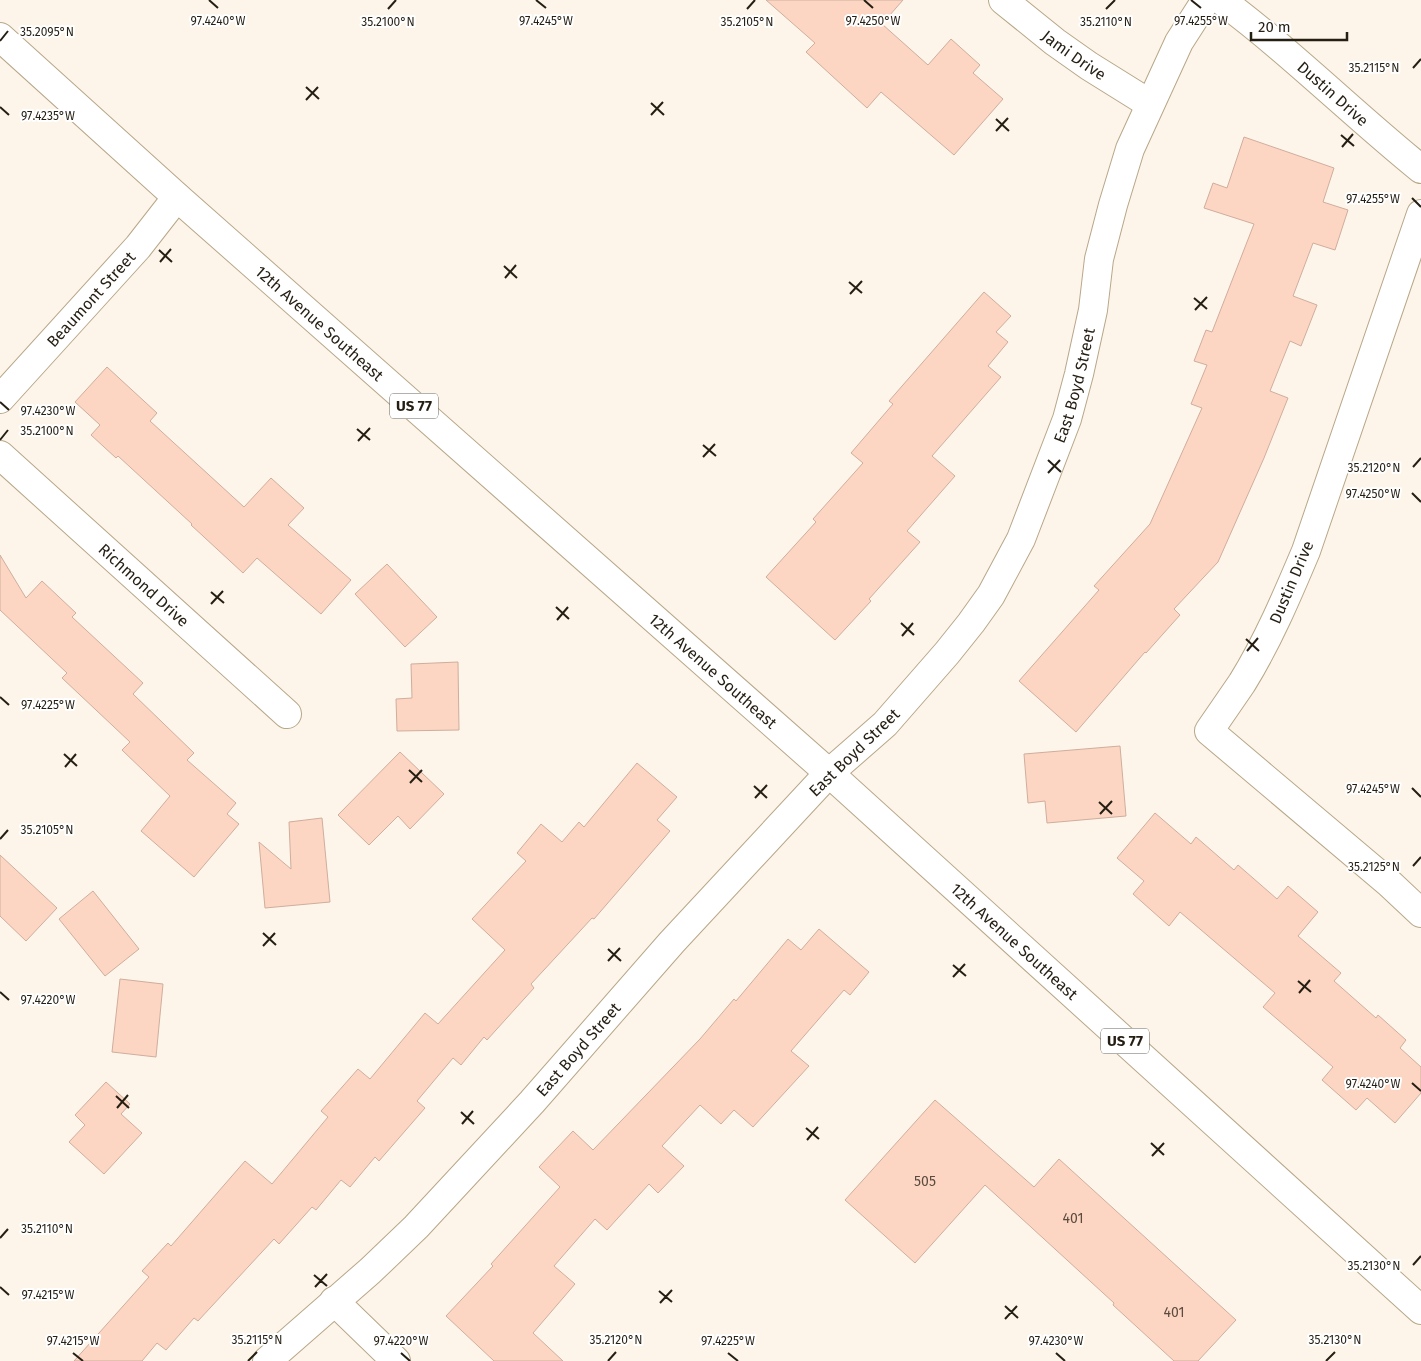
<svg xmlns="http://www.w3.org/2000/svg" width="1421" height="1361" viewBox="0 0 1421 1361" font-family="'Fira Sans',sans-serif">
  <rect width="100%" height="100%" fill="#fdf5e9"/>
  <!-- building -->
  <g fill="#fcd6c3" stroke="#d0ad9d">
    <polygon points="766,0 903,0 882,24 928,65 951,39 980,65 973,73 1003,99 954,155 881,92 867,108 806,52 815,43"/>
    <polygon points="1244,137 1334,168 1323,202 1348,210 1335,250 1313,243 1293,296 1317,305 1301,346 1290,341 1270,391 1288,398 1264,458 1218,562 1174,609 1180,615 1146,653 1145,652 1076,732 1019,681 1099,590 1094,586 1150,524 1202,408 1191,404 1207,365 1194,361 1206,330 1212,332 1254,224 1204,208 1213,183 1227,188"/>
    <polygon points="984,292 1011,316 996,332 1008,342 988,366 1001,377 932,456 955,476 907,531 920,542 869,599 871,601 835,640 766,577 816,522 813,519 863,463 851,453 893,404 889,401"/>
    <polygon points="107,367 157,413 150,421 244,507 271,478 304,508 288,525 351,580 321,614 257,558 243,573 191,525 192,524 118,456 116,458 91,435 100,425 75,402"/>
    <polygon points="0,555 26,598 42,581 76,613 72,617 143,683 133,694 194,753 187,760 236,803 227,814 239,824 194,877 141,831 170,796 122,750 130,742 62,678 67,673 0,610"/>
    <polygon points="387,564 437,617 405,647 355,594"/>
    <polygon points="458,662 459,730 397,731 396,699 412,698 411,664"/>
    <polygon points="1120,746 1126,816 1047,823 1045,801 1028,803 1024,754"/>
    <polygon points="400,752 444,794 410,829 398,816 369,845 338,815"/>
    <polygon points="637,763 677,797 657,820 670,831 594,919 592,918 531,984 534,988 487,1040 484,1037 461,1065 453,1058 417,1101 425,1108 379,1161 375,1157 350,1187 341,1180 316,1210 312,1207 279,1244 274,1239 198,1321 194,1318 166,1350 157,1343 142,1361 74,1361 149,1277 142,1271 168,1243 171,1246 245,1161 272,1184 328,1117 321,1111 358,1069 370,1079 425,1013 438,1024 505,950 472,919 526,861 517,853 541,824 562,842 579,822 584,827"/>
    <polygon points="1155,813 1191,844 1196,837 1234,870 1238,865 1277,899 1288,886 1318,912 1298,936 1341,973 1334,981 1376,1018 1378,1015 1406,1040 1400,1048 1421,1067 1421,1093 1395,1123 1367,1098 1356,1110 1322,1080 1333,1067 1263,1007 1275,993 1180,912 1169,926 1133,894 1144,881 1117,858"/>
    <polygon points="322,818 330,902 265,908 259,842 291,869 289,822"/>
    <polygon points="0,855 57,908 26,941 0,916"/>
    <polygon points="93,891 139,949 105,976 59,919"/>
    <polygon points="819,929 869,972 850,995 844,990 791,1051 809,1066 753,1127 734,1110 721,1124 700,1105 662,1146 684,1166 658,1193 649,1184 607,1230 595,1219 554,1266 575,1284 533,1333 563,1361 494,1361 446,1316 493,1266 491,1264 560,1187 539,1167 573,1131 593,1150 700,1039 734,999 736,1001 788,939 801,950"/>
    <polygon points="120,979 163,984 156,1057 112,1052"/>
    <polygon points="106,1082 130,1104 121,1114 142,1133 104,1174 69,1142 85,1125 75,1115"/>
    <polygon points="935,1100 1034,1187 1059,1159 1236,1320 1198,1361 1174,1361 1113,1305 1114,1303 985,1185 915,1263 845,1200"/>
  </g>
  <g fill="none" stroke-linecap="round" stroke-linejoin="round">
    <!-- minor casing -->
    <g stroke="#b8a789" stroke-width="30">
      <g id="minor">
        <path id="s1" d="M 1003,0 L 1055,42 L 1089,66 L 1150,104"/>
        <path id="s2" d="M 1221,0 C 1291,52 1353,114 1421,169"/>
        <path d="M 1421,214 L 1306,551 C 1287,596 1268,641 1242,683 C 1231,699 1220,715 1209,731 L 1389,883 L 1421,913"/>
        <path id="s3" d="M 0,399 L 138,247 L 177,197"/>
        <path id="s4" d="M 0,455 L 287,714"/>
        <polyline points="334,1301 396,1361"/>
        <path id="s5" d="M 267,1361 L 370,1271 L 416,1227 L 532,1102 L 672,942 L 829,773"/>
      </g>
    </g>
    <!-- tertiary casing -->
    <g stroke="#b8a789" stroke-width="30">
      <g id="tertiary">
        <path id="s6" d="M 829,773 L 885,724 L 947,653 L 971,623 L 991,595 L 1021,539 L 1067,419 L 1079,374 L 1093,310 L 1099,259 L 1113,205 L 1130,149 L 1179,42 L 1206,0"/>
      </g>
    </g>
    <!-- primary casing -->
    <g stroke="#b8a789" stroke-width="30">
      <g id="primary">
        <path id="s7" d="M 0,37 L 177,197 L 829,773 L 1421,1310"/>
      </g>
    </g>
    <!-- minor -->
    <use href="#minor" stroke="#fff" stroke-width="28"/>
    <!-- tertiary -->
    <use href="#tertiary" stroke="#fff" stroke-width="28"/>
    <!-- primary -->
    <use href="#primary" stroke="#fff" stroke-width="28"/>
  </g>
  <!-- ticks -->
  <path fill="none" stroke="#251e13" stroke-width="2" d="M 209,0 L 218,8M 536,0 L 546,8M 864,0 L 873,8M 1191,0 L 1201,8M 388,9 L 396,0M 747,9 L 755,0M 1106,9 L 1115,0M 0,41 L 8,31M 1413,68 L 1421,59M 306,87 L 319,99M 306,100 L 318,87M 651,103 L 664,115M 0,107 L 9,115M 651,115 L 663,102M 996,119 L 1009,131M 996,131 L 1008,118M 1341,135 L 1354,146M 1342,147 L 1353,134M 1412,198 L 1421,207M 159,250 L 172,262M 160,262 L 171,249M 504,266 L 517,278M 505,278 L 516,265M 849,282 L 862,293M 850,294 L 862,281M 1194,298 L 1207,309M 1195,310 L 1207,297M 0,402 L 9,410M 357,429 L 370,440M 0,440 L 8,430M 358,441 L 370,428M 703,445 L 716,456M 703,457 L 715,444M 1048,460 L 1061,472M 1413,467 L 1421,458M 1048,473 L 1060,460M 1412,493 L 1421,502M 211,592 L 224,603M 211,604 L 223,591M 556,607 L 569,619M 557,620 L 568,607M 901,623 L 914,635M 902,636 L 913,623M 1246,639 L 1259,651M 1247,651 L 1258,638M 0,697 L 9,705M 64,754 L 77,766M 65,767 L 76,754M 409,770 L 422,782M 410,783 L 422,770M 754,786 L 767,798M 1412,788 L 1421,797M 755,798 L 767,785M 1099,802 L 1112,814M 1100,814 L 1112,801M 0,839 L 8,830M 1413,866 L 1421,857M 263,933 L 276,945M 263,946 L 275,933M 608,949 L 621,961M 608,961 L 620,948M 953,965 L 966,976M 953,977 L 965,964M 1298,981 L 1311,992M 0,992 L 9,1000M 1299,993 L 1310,980M 1412,1083 L 1421,1091M 116,1096 L 129,1108M 117,1108 L 128,1095M 461,1112 L 474,1124M 462,1124 L 473,1111M 806,1128 L 819,1139M 807,1140 L 818,1127M 1151,1143 L 1164,1155M 1152,1156 L 1164,1143M 0,1238 L 8,1229M 1413,1265 L 1421,1256M 314,1275 L 327,1286M 0,1287 L 9,1295M 315,1287 L 327,1274M 659,1291 L 672,1302M 660,1303 L 672,1290M 1005,1306 L 1018,1318M 1005,1319 L 1017,1306M 73,1353 L 83,1361M 401,1353 L 410,1361M 728,1353 L 738,1361M 1056,1353 L 1065,1361M 248,1361 L 257,1352M 608,1361 L 616,1352M 1326,1361 L 1335,1352"/>
  <g text-anchor="middle" stroke-width="4" stroke-linejoin="round" paint-order="stroke">
    <!-- number labels -->
    <g font-size="14" fill="#5b4c3f">
      <text x="925" y="1186">505</text>
      <text x="1073" y="1223">401</text>
      <text x="1174" y="1317">401</text>
    </g>
    <!-- shield labels -->
    <g fill="#fff" stroke="#66625a" stroke-width="1">
      <rect x="390" y="393.5" width="48" height="25" rx="4"/>
      <rect x="1101" y="1028.5" width="48" height="25" rx="4"/>
    </g>
    <g font-size="15" font-weight="bold" fill="#251e13">
      <text x="414" y="411">US 77</text>
      <text x="1125" y="1046">US 77</text>
    </g>
    <!-- street labels -->
    <g font-size="16" fill="#251e13" stroke="#fff">
      <text dy="6" stroke="none"><textPath href="#s1" startOffset="90">Jami Drive</textPath></text>
      <text dy="6" stroke="none"><textPath href="#s2" startOffset="146">Dustin Drive</textPath></text>
      <text dy="6" stroke="none"><textPath href="#s3" startOffset="135">Beaumont Street</textPath></text>
      <text dy="6" stroke="none"><textPath href="#s7" startOffset="429">12th Avenue Southeast</textPath></text>
      <text dy="6" stroke="none"><textPath href="#s6" startOffset="468">East Boyd Street</textPath></text>
      <text transform="translate(1291 582) rotate(-67)" y="6">Dustin Drive</text>
      <text dy="6" stroke="none"><textPath href="#s4" startOffset="194">Richmond Drive</textPath></text>
      <text dy="6" stroke="none"><textPath href="#s7" startOffset="954">12th Avenue Southeast</textPath></text>
      <text transform="translate(854 752) rotate(-44)" y="6">East Boyd Street</text>
      <text dy="6" stroke="none"><textPath href="#s7" startOffset="1359">12th Avenue Southeast</textPath></text>
      <text dy="6" stroke="none"><textPath href="#s5" startOffset="441">East Boyd Street</textPath></text>
    </g>
  </g>
  <g font-size="12" text-anchor="middle" fill="#251e13" stroke="#fff" stroke-width="4" stroke-linejoin="round" paint-order="stroke">
    <text x="218" y="25">97.4240°W</text>
    <text x="546" y="25">97.4245°W</text>
    <text x="873" y="25">97.4250°W</text>
    <text x="1201" y="25">97.4255°W</text>
    <text x="388" y="26">35.2100°N</text>
    <text x="747" y="26">35.2105°N</text>
    <text x="1106" y="26">35.2110°N</text>
    <text x="47" y="36">35.2095°N</text>
    <text x="1374" y="72">35.2115°N</text>
    <text x="48" y="120">97.4235°W</text>
    <text x="1373" y="203">97.4255°W</text>
    <text x="48" y="415">97.4230°W</text>
    <text x="47" y="435">35.2100°N</text>
    <text x="1374" y="472">35.2120°N</text>
    <text x="1373" y="498">97.4250°W</text>
    <text x="48" y="709">97.4225°W</text>
    <text x="1373" y="793">97.4245°W</text>
    <text x="47" y="834">35.2105°N</text>
    <text x="1374" y="871">35.2125°N</text>
    <text x="48" y="1004">97.4220°W</text>
    <text x="1373" y="1088">97.4240°W</text>
    <text x="47" y="1233">35.2110°N</text>
    <text x="1374" y="1270">35.2130°N</text>
    <text x="48" y="1299">97.4215°W</text>
    <text x="257" y="1344">35.2115°N</text>
    <text x="616" y="1344">35.2120°N</text>
    <text x="1335" y="1344">35.2130°N</text>
    <text x="73" y="1345">97.4215°W</text>
    <text x="401" y="1345">97.4220°W</text>
    <text x="728" y="1345">97.4225°W</text>
    <text x="1056" y="1345">97.4230°W</text>
  </g>
  <!-- scale -->
  <path d="M1251 32v8h96v-8" fill="none" stroke="#251e13" stroke-width="2.5"/>
  <text x="1258" y="32" font-size="15" fill="#251e13" stroke="#ffffff" stroke-width="4" paint-order="stroke">20 m</text>
</svg>
